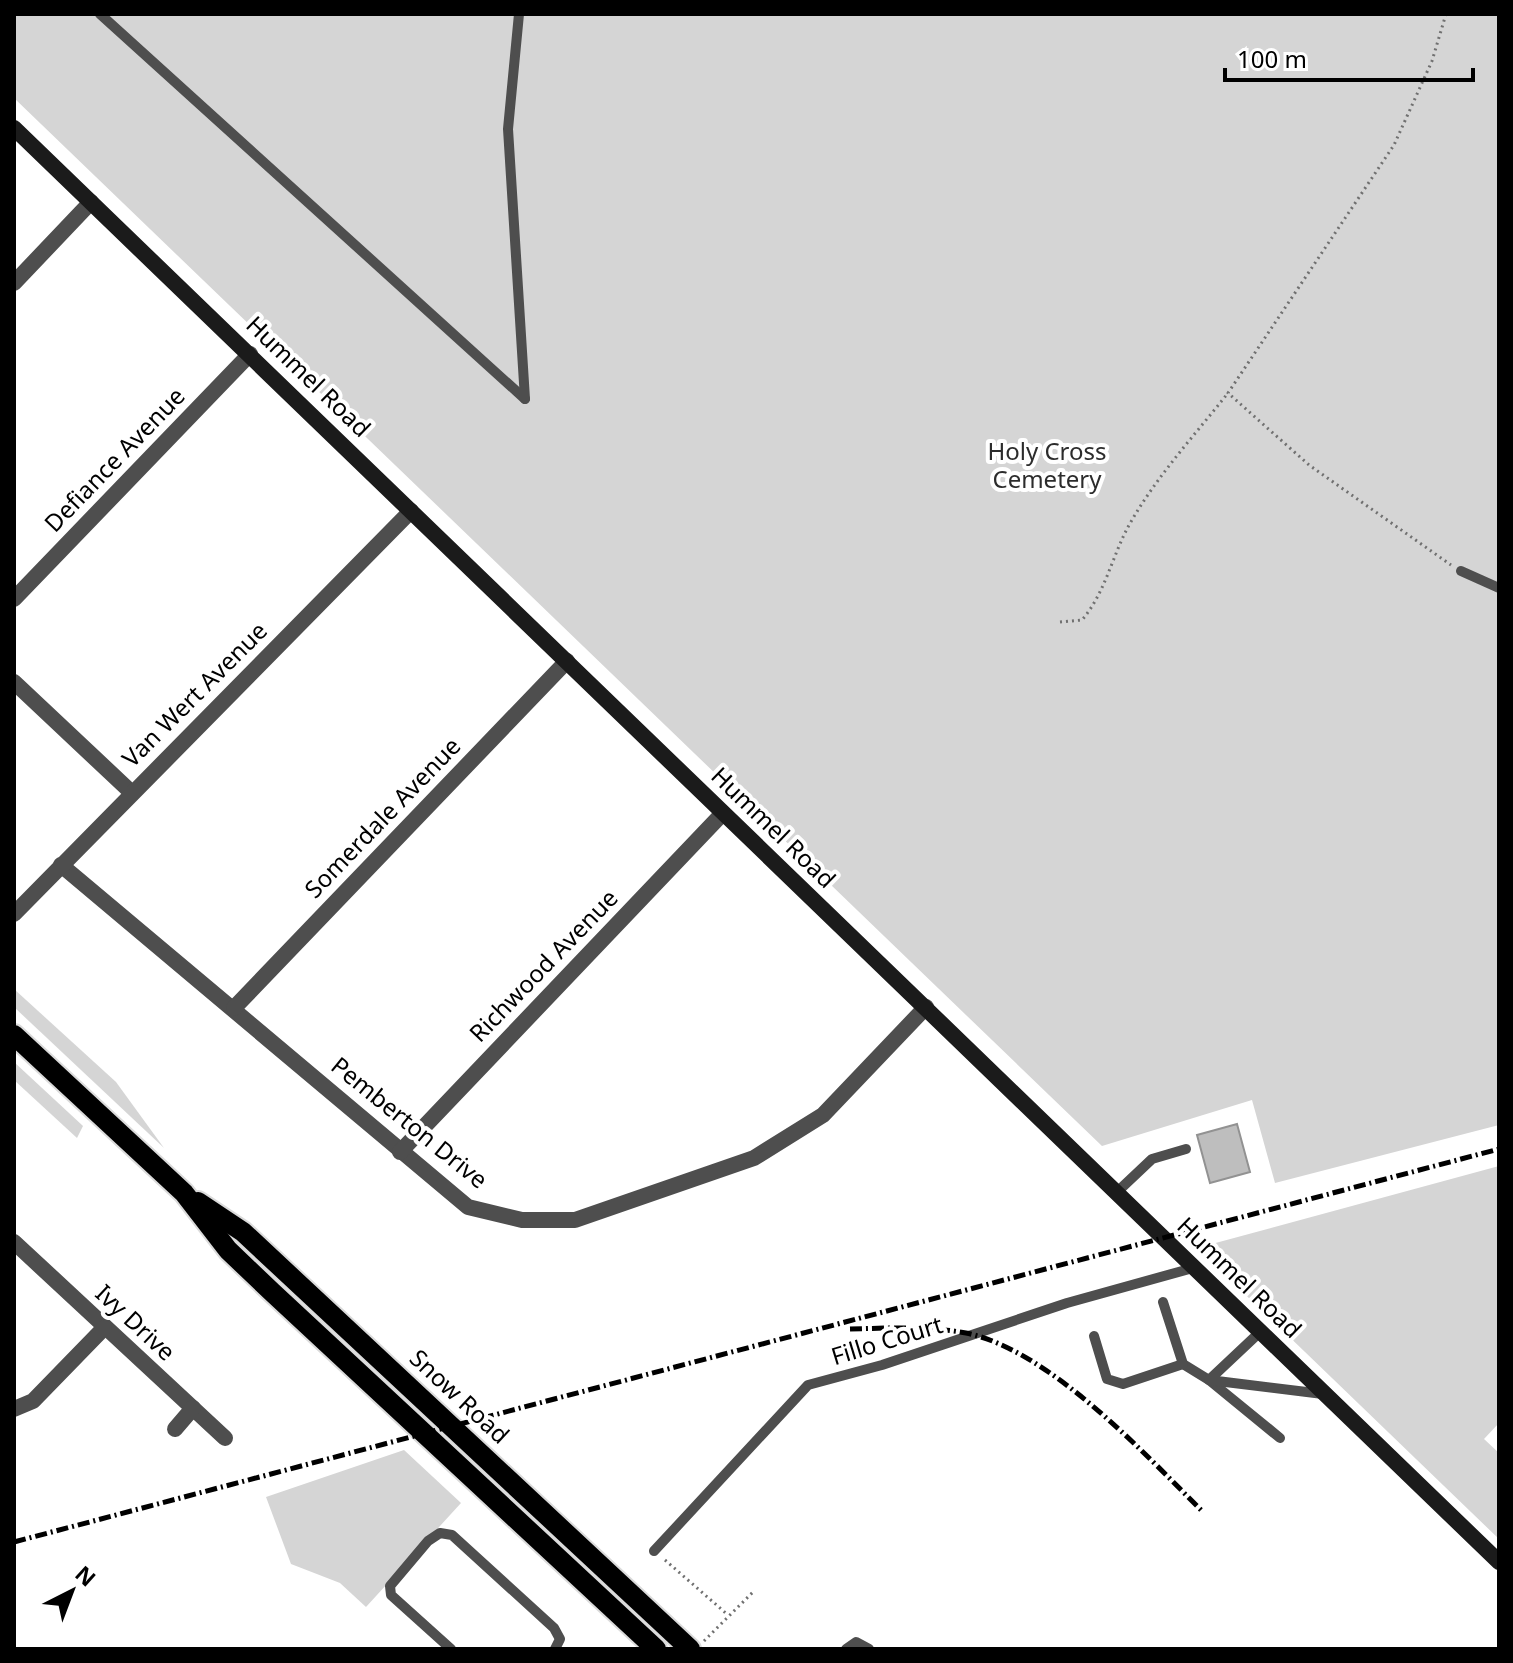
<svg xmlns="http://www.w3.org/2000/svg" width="1513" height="1663" viewBox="0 0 1513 1663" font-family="'Noto Sans',sans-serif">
  <rect width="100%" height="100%" fill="#fff"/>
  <!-- green -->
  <g fill="#d5d5d5">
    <polygon points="14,14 1499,14 1499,1125 1275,1183 1252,1100 1102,1146 14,98"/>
    <polygon points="14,989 116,1082 164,1148 14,1007"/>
    <polygon points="14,1062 83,1126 77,1138 14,1080"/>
    <polygon points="1499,1166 1499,1423 1484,1439 1499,1453 1499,1539 1197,1248"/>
    <polygon points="404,1450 461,1503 366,1607 340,1583 291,1564 266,1497"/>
  </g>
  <!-- building -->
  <polygon fill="#bebebe" stroke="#929292" stroke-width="2" points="1237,1124 1250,1172 1210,1183 1197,1135"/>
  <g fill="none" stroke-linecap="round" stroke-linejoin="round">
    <!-- primary casing -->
    <g stroke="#dbdbdb" stroke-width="24">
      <g id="primary">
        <polyline points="14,1035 184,1193 228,1250 272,1292 656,1649"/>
        <polyline points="198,1202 243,1232 690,1649"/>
      </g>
    </g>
    <!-- path -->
    <g stroke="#707070" stroke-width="3" stroke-dasharray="2 4" stroke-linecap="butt">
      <polyline points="1446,14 1432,61 1394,145 1228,393 1309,465 1451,565"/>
      <path d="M 1060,622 L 1082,620 C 1105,593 1112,557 1128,527 C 1155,478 1194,436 1228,393"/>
      <polyline points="665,1560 728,1615"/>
      <polyline points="704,1641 754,1591"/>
    </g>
    <!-- lane -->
    <g stroke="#4e4e4e" stroke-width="10">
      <polyline points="100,14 525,399"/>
      <polyline points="519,14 508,129 525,399"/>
      <polyline points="1461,571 1499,588"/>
      <polyline points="1116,1193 1152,1159 1186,1149"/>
      <polyline points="1163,1302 1183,1364 1209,1380 1280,1438"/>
      <polyline points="1260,1332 1209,1380 1323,1394"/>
      <polyline points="1094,1336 1107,1379 1123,1384 1183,1364"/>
      <polyline points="654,1551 808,1385 882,1365 1067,1303 1193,1268"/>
      <polyline points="451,1649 391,1595 390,1586 428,1541 440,1533 452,1535 554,1628 560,1639 555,1649"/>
      <polyline points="846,1649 856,1642 869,1649"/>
    </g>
    <!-- street -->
    <g stroke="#4e4e4e" stroke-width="16">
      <polyline points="14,283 91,202"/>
      <polyline points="14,599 250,354"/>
      <polyline points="14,682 132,793"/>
      <polyline points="61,865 468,1207 522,1220 575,1220 754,1158 823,1115 926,1007"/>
      <polyline points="14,914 411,511"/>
      <polyline points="234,1008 567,661"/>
      <polyline points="400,1152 723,813"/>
      <polyline points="14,1242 225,1438"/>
      <polyline points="14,1409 33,1401 104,1328"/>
      <polyline points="175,1429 193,1408"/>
    </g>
    <!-- secondary -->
    <polyline stroke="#1b1b1b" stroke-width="16" points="14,128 1499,1562"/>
    <!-- primary -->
    <use href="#primary" stroke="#000" stroke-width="20"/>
    <!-- rail -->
    <g stroke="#000" stroke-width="5" stroke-dasharray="12 4 2 4" stroke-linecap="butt">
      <path d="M 850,1329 C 888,1328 927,1326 966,1333 C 1049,1350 1144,1453 1203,1512"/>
      <polyline points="14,1542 1499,1149"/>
    </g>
  </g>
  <g text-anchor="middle" stroke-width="8" stroke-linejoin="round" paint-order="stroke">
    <!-- street labels -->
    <g font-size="24" fill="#000" stroke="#fff">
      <text transform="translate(308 377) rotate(44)" y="8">Hummel Road</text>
      <text transform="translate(115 460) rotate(-46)" y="8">Defiance Avenue</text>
      <text transform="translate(195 695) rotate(-45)" y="8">Van Wert Avenue</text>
      <text transform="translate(383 818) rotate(-46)" y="8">Somerdale Avenue</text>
      <text transform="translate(773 828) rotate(44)" y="8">Hummel Road</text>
      <text transform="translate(544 966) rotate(-46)" y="8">Richwood Avenue</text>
      <text transform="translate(409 1123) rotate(39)" y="8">Pemberton Drive</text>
      <text transform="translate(1239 1278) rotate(44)" y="8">Hummel Road</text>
      <text transform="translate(135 1323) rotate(43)" y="8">Ivy Drive</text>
      <text transform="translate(887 1341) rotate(-17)" y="8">Fillo Court</text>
      <text transform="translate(459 1397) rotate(43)" y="8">Snow Road</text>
    </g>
    <!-- park labels -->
    <g font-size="24" fill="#2c2c2c" stroke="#fff">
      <text x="1047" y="460">Holy Cross<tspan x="1047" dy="28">Cemetery</tspan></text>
    </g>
  </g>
  <!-- border -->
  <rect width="1513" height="1663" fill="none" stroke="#000000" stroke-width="32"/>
  <!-- north arrow -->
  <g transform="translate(72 1591) rotate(42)" stroke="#ffffff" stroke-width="6" paint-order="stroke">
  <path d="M0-6L14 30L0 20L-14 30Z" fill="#000000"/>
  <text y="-12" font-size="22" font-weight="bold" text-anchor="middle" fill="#000000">N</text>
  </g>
  <!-- scale -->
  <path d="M1225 68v12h248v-12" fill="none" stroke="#000000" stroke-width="4"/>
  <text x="1237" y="68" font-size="24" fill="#000000" stroke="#ffffff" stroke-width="6" paint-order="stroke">100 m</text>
</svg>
